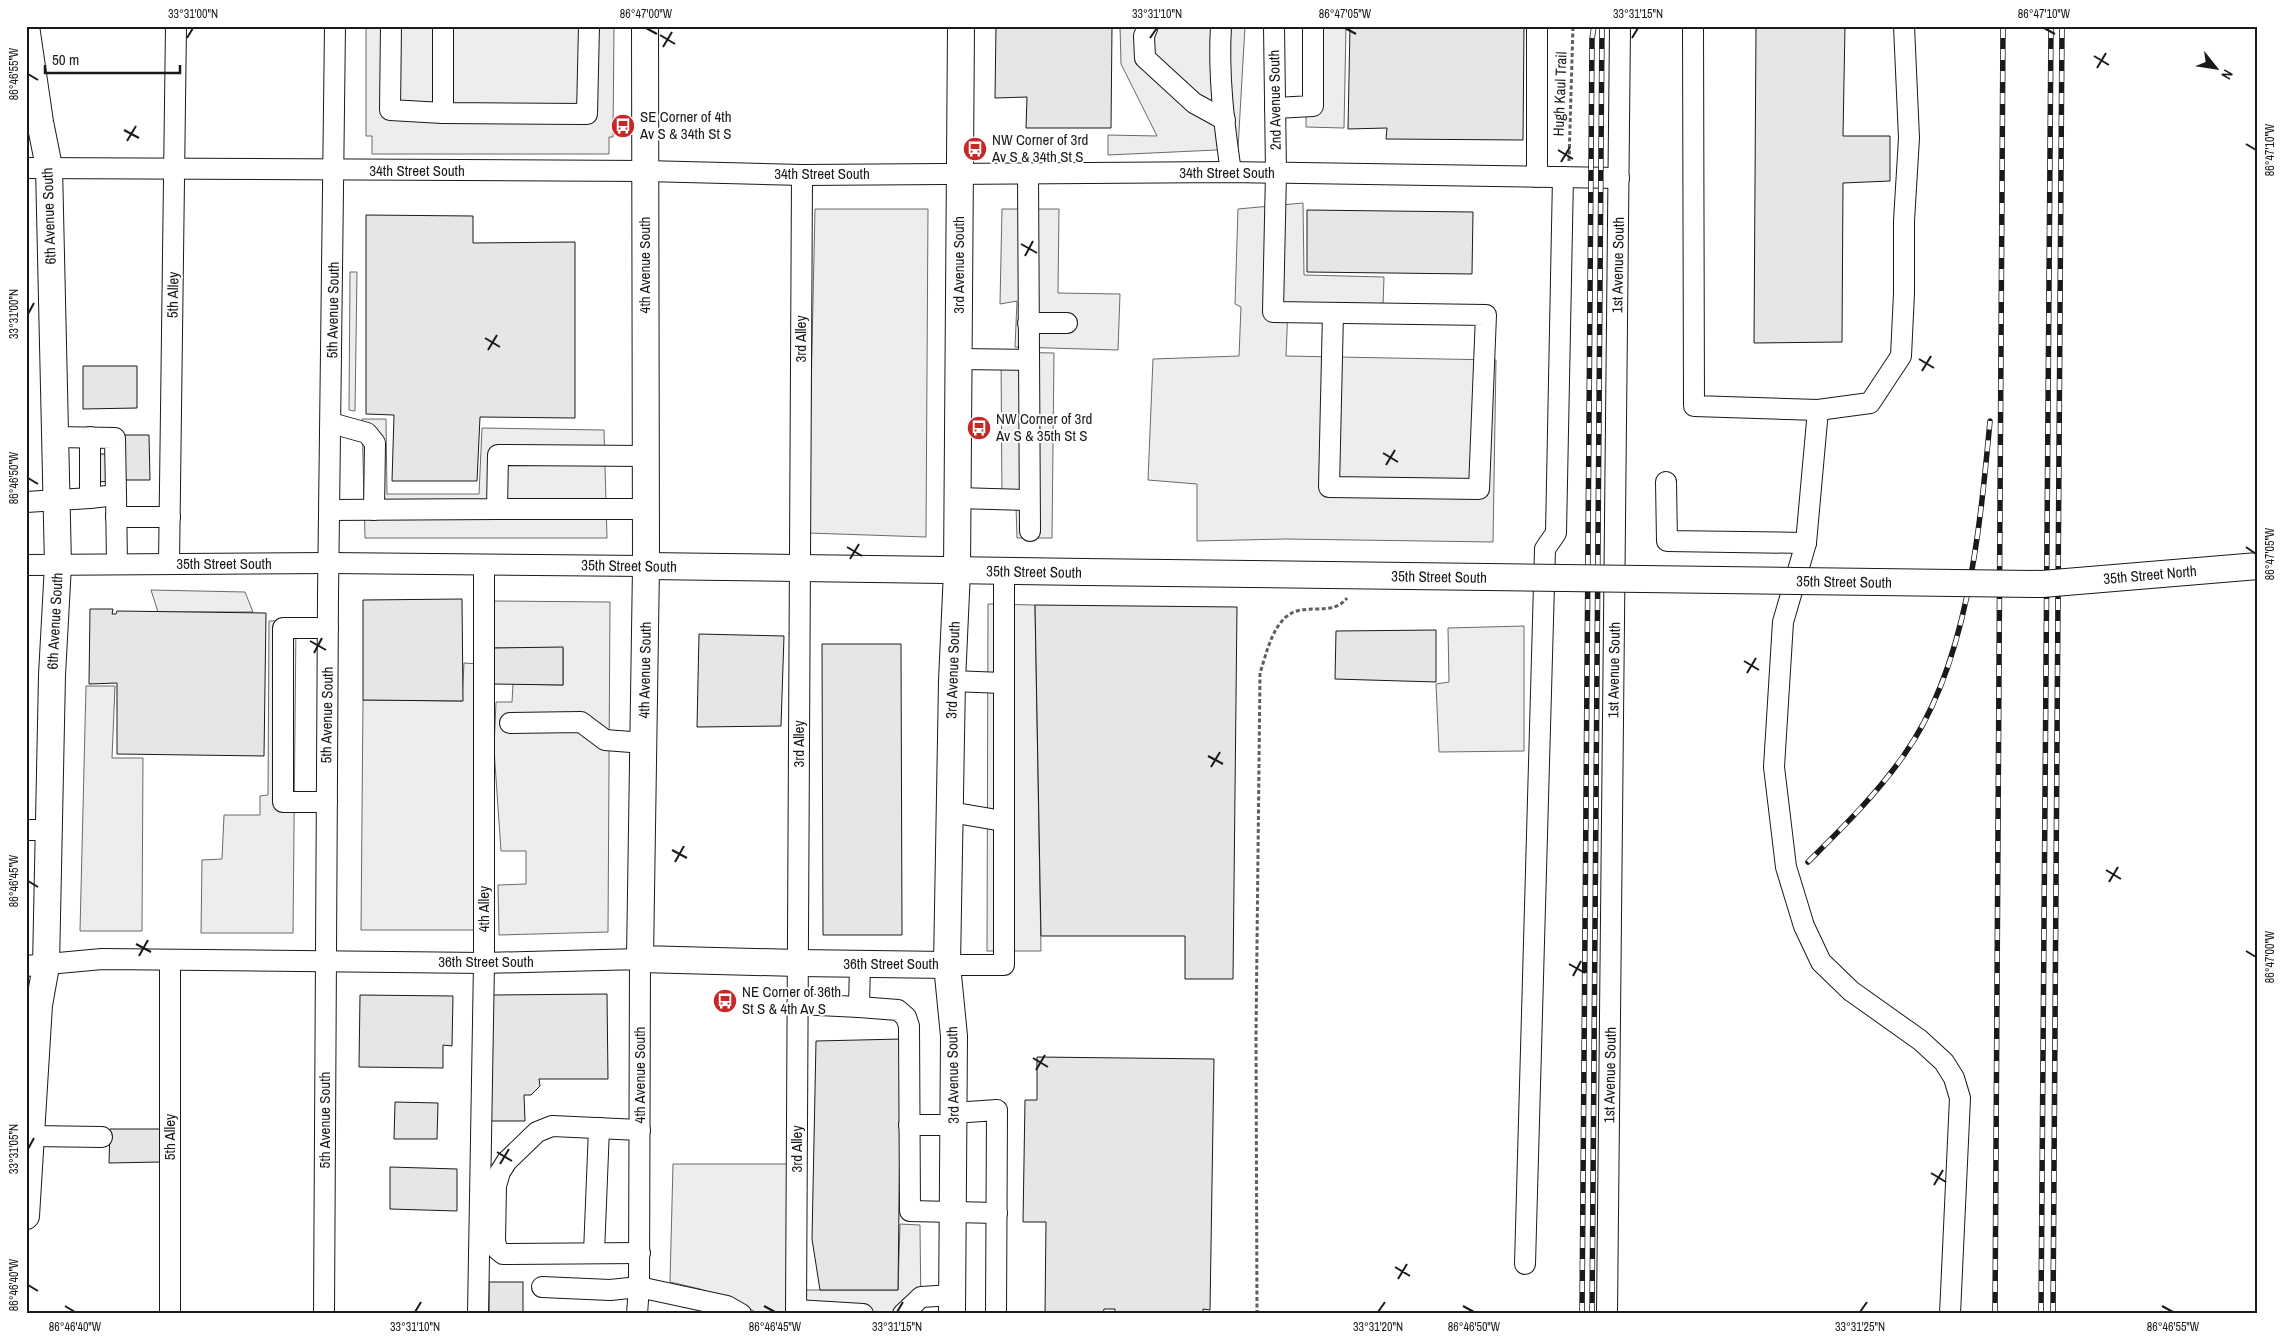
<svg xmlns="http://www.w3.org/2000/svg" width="2284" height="1340" viewBox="0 0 2284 1340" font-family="'Archivo Narrow',sans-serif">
  <rect width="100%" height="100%" fill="#fff"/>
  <!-- parking -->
  <g fill="#ededed" stroke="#6a6a6a">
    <polygon points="366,26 614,26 613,137 609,137 609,154 372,154 372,136 366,136"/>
    <polygon points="1120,26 1245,26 1238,149 1108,155 1108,135 1157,136 1121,64"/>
    <polygon points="1306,26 1346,26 1344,128 1306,127"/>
    <polygon points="1303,203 1304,275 1384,277 1383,306 1288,307 1286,356 1496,360 1493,542 1286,539 1197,541 1197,484 1148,480 1153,359 1239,356 1241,307 1235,304 1238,209"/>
    <polygon points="815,209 928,209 926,537 808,533"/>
    <polygon points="1002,209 1059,209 1058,293 1120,294 1118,350 1015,347 1017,301 1000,304"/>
    <polygon points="350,272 357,272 355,411 349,410"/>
    <polygon points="1001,352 1054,353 1052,538 1017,538 1016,506 1002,507"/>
    <polygon points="362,419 386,419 387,494 479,494 482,428 604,430 607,538 365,538"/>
    <polygon points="151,590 245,592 253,612 158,612"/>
    <polygon points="494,601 610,602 608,932 499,935 498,885 526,884 526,851 501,851 494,749 496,702 512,702 513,684 563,685 563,648 494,648"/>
    <polygon points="988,604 1035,605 1041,951 987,951"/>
    <polygon points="296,620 293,933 201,933 202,860 222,859 224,815 260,815 260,796 268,795 269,621"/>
    <polygon points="1524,626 1524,751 1439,752 1436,684 1449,682 1448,628"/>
    <polygon points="464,663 480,664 481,930 361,930 363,700 462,701"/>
    <polygon points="86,686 115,686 112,758 143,758 142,931 80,931"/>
    <polygon points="673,1164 787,1164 790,1314 759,1314 745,1306 700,1289 670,1282"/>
    <polygon points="900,1224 920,1225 921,1314 804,1314 803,1290 898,1290"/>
  </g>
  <!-- building -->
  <g fill="#e6e6e6" stroke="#1a1a1a">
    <polygon points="996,26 1112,26 1111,128 1026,128 1027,97 995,98"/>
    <polygon points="1350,26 1524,26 1523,140 1386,139 1387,128 1348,129"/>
    <polygon points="1756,26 1845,26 1843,136 1890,136 1890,181 1843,183 1842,342 1754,343"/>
    <polygon points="1307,210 1473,212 1472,274 1307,272"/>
    <polygon points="366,215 473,216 473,243 575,242 575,418 480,417 477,481 392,481 394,415 366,414"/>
    <polygon points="83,366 137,366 137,408 83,409"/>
    <polygon points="123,435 149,435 150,480 121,480"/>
    <polygon points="96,454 113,454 113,481 96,482"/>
    <polygon points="462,599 463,701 363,700 363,600"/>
    <polygon points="1035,605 1237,607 1233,979 1185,979 1185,936 1041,936"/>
    <polygon points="90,609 113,609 112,614 116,614 117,611 266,613 264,756 117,754 117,683 89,684"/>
    <polygon points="1436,630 1436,682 1335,679 1336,631"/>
    <polygon points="699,634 784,636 781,726 697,727"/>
    <polygon points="822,644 901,644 902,935 823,935"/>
    <polygon points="563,647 563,685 493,684 494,648"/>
    <polygon points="607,994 608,1079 539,1079 540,1086 531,1095 524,1095 525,1121 490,1121 491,995"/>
    <polygon points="360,995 453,996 452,1046 443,1045 443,1068 359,1067"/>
    <polygon points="901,1039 898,1290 820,1290 812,1239 816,1041"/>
    <polygon points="1037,1057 1214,1059 1210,1310 1203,1309 1203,1314 1115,1314 1115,1309 1104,1309 1103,1314 1045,1314 1046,1222 1023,1222 1025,1100 1037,1100"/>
    <polygon points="395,1102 438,1103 437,1139 394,1139"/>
    <polygon points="110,1129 160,1129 160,1162 109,1163"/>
    <polygon points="390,1167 457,1169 457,1211 390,1209"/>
    <rect x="489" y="1282" width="34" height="32"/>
  </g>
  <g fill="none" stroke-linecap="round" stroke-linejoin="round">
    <!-- minor casing -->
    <g stroke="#1a1a1a" stroke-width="22">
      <g id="minor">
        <polyline points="391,26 390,110 443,113 587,114 589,26"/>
        <polyline points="1148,26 1144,36 1145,58 1194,103 1225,120"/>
        <path d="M 1221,26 C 1218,74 1224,124 1231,172"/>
        <polyline points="1274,26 1276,173 1273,312 1486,315 1479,489 1329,487 1333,313"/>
        <polyline points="1693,26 1694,406 1818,410 1870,403 1901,356 1904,293 1904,221 1909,138 1904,26"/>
        <polyline points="1275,108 1313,106 1313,26"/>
        <polyline points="443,113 443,26"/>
        <polyline points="26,168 645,171 802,175 1231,172 1619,178"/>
        <polyline points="1028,173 1030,531"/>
        <polyline points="1537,177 1537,26"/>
        <polyline points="1028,323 1067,323"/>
        <polyline points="959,359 1028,360"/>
        <polyline points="1818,410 1806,543 1783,622 1774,767 1786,867 1804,926 1821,962 1851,991 1920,1040 1944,1062 1954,1078 1960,1098 1950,1314"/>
        <polyline points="331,423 367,433 375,443 374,510"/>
        <polyline points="55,437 115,438 116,495 90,498"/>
        <polyline points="1666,482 1667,541 1806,543"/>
        <polyline points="116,495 117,564"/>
        <polyline points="958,498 1029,500"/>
        <polyline points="26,502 90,498 90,437"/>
        <polyline points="497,509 646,509"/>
        <polyline points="330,510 497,509 498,455 646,456"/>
        <polyline points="116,517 170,517"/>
        <polyline points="169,564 176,26"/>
        <polyline points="26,565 329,563 646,566"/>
        <polyline points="952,681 1003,683"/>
        <polyline points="510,723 581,722 605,740 644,743"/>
        <polyline points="327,802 283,802 283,628 328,628"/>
        <polyline points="950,812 1003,821"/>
        <polyline points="26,830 49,830"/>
        <polyline points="947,965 1004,965 1004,571"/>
        <polyline points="26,966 102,959 484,963 640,959 639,1287 637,1314"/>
        <polyline points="798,1004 859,1007 860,964"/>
        <polyline points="859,1007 898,1010 906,1017 909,1026 910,1211 997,1213"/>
        <polyline points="953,1113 997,1110 996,1314"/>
        <polyline points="909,1125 953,1125"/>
        <polyline points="31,1136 102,1137"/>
        <polyline points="594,1253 599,1128"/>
        <polyline points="640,1253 503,1254 497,1249 495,1241 496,1186 500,1172 507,1161 537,1132 552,1126 640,1130"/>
        <polyline points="1525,1264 1545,549 1556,533 1563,177"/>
        <polyline points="542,1287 610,1290 639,1287 727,1306 741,1314"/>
        <polyline points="796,1310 863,1314"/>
        <polyline points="170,1314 170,961"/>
        <polyline points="324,1314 328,595 335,26"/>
        <polyline points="478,1314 484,963 484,565"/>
        <polyline points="796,1314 802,175"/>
        <polyline points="903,1314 921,1297 952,1295"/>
        <polyline points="1607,1314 1620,26"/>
      </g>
    </g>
    <!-- major casing -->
    <g stroke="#1a1a1a" stroke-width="28">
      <g id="major">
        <polyline points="645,26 646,566 640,959 798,963 947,965"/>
        <polyline points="646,566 1084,572"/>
        <polyline points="26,1216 39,1005 46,966 52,675 58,565 49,167 40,122 26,26"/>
        <polyline points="952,1314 954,1036 947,965 952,681 957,571 961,26"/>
      </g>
    </g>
    <!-- path -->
    <g stroke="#5f5f5f" stroke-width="3" stroke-dasharray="4 2.5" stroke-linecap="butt">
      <polyline points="1569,161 1573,26"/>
      <path d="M 1257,1314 L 1256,1035 L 1260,673 C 1266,655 1271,630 1286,617 C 1303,601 1332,618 1347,598"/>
    </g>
    <!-- minor -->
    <use href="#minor" stroke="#fff" stroke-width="20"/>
    <!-- major -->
    <use href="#major" stroke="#fff" stroke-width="26"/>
    <!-- rail casing -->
    <g stroke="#1a1a1a" stroke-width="5.5">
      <g id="rail">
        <path d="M 1808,862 C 1842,828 1876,795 1904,755 C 1968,665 1980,528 1990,421"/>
        <polyline points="1582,1314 1592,39 1594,26"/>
        <polyline points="1592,1314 1602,26"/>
        <polyline points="1995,1314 2003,26"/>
        <polyline points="2041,1314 2051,26"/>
        <polyline points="2053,1314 2062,26"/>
      </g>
    </g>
    <!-- rail -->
    <use href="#rail" stroke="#fff" stroke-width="4" stroke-dasharray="11" stroke-linecap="butt"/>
    <!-- major-bridge casing -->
    <g stroke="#1a1a1a" stroke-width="28" stroke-linecap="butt">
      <polyline id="major-bridge" points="1084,572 2042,584 2258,566"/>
    </g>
    <!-- major-bridge -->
    <use href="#major-bridge" stroke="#fff" stroke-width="26"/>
  </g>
  <!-- ticks -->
  <path fill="none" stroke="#1a1a1a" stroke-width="2" d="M 646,28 L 657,34M 1345,28 L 1356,34M 2044,28 L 2055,34M 660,35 L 675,44M 187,38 L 193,28M 1150,38 L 1157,28M 1632,38 L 1638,28M 663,47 L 672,32M 2094,56 L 2109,65M 2097,68 L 2106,53M 28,74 L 38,80M 124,130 L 139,138M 127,141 L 136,126M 2246,144 L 2256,150M 1558,150 L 1573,159M 1561,162 L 1570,147M 1021,244 L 1037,253M 1025,256 L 1033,241M 28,314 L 34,303M 485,338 L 500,347M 488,350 L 497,335M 1919,359 L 1934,368M 1922,371 L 1931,356M 1383,453 L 1398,462M 1386,465 L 1395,450M 28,478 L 38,484M 847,547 L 862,556M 2246,547 L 2256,554M 850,559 L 859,544M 310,641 L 326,650M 314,653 L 322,638M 1744,661 L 1759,670M 1747,673 L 1756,658M 1208,756 L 1223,764M 1211,767 L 1220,752M 672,850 L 687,858M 675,862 L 684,846M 2106,870 L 2121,879M 28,881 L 38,887M 2109,882 L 2118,867M 136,944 L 151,952M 2246,951 L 2256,957M 139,956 L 148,940M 1569,964 L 1585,973M 1573,976 L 1581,961M 1033,1058 L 1048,1067M 1036,1070 L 1045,1055M 28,1149 L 34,1138M 497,1152 L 512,1161M 500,1164 L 509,1149M 1931,1173 L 1946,1182M 1934,1185 L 1943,1170M 1395,1267 L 1410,1276M 1398,1279 L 1407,1264M 28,1285 L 38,1291M 65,1306 L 75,1312M 764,1306 L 775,1312M 1463,1306 L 1474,1312M 2162,1306 L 2173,1312M 415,1312 L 421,1302M 897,1312 L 903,1302M 1378,1312 L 1385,1302M 1860,1312 L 1867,1302"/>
  <!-- icons -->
  <defs>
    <g id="bus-disc" transform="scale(1.25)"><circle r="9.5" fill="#c62828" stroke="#fff"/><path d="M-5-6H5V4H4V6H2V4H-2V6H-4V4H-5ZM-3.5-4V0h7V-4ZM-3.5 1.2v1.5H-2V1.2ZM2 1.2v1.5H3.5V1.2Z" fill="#fff"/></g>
  </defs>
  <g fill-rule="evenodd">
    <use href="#bus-disc" x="623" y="126"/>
    <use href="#bus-disc" x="975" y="149"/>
    <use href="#bus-disc" x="979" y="428"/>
    <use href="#bus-disc" x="725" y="1001"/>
  </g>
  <g text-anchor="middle" stroke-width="4" stroke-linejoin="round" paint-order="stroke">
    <!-- street labels -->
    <g font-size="15" fill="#1a1a1a" stroke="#fff">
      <text transform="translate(1560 94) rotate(-88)" y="5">Hugh Kaul Trail</text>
      <text transform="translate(1275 100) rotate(-91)" y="5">2nd Avenue South</text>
      <text x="417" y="176">34th Street South</text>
      <text x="1227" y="178">34th Street South</text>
      <text x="822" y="179">34th Street South</text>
      <text transform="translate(49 216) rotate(-92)" y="5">6th Avenue South</text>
      <text transform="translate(645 265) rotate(-90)" y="5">4th Avenue South</text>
      <text transform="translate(959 265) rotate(-90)" y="5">3rd Avenue South</text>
      <text transform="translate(1618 265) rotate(-89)" y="5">1st Avenue South</text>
      <text transform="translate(173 295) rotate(-89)" y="5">5th Alley</text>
      <text transform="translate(333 310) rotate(-89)" y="5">5th Avenue South</text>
      <text transform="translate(801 339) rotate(-90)" y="5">3rd Alley</text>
      <text x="224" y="569">35th Street South</text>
      <text transform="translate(629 566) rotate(1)" y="5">35th Street South</text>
      <text transform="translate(1034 572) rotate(1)" y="5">35th Street South</text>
      <text transform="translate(2150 575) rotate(-5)" y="5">35th Street North</text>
      <text transform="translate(1439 577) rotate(1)" y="5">35th Street South</text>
      <text transform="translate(1844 582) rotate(1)" y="5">35th Street South</text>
      <text transform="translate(55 621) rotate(-87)" y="5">6th Avenue South</text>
      <text transform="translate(645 670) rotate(-89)" y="5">4th Avenue South</text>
      <text transform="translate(953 670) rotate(-88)" y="5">3rd Avenue South</text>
      <text transform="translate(1614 670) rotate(-89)" y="5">1st Avenue South</text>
      <text transform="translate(327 715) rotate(-89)" y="5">5th Avenue South</text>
      <text transform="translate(799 744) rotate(-90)" y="5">3rd Alley</text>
      <text transform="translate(484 909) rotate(-90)" y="5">4th Alley</text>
      <text x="486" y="967">36th Street South</text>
      <text x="891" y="969">36th Street South</text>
      <text transform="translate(640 1075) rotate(-90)" y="5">4th Avenue South</text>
      <text transform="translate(953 1075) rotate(-91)" y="5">3rd Avenue South</text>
      <text transform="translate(1610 1075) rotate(-89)" y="5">1st Avenue South</text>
      <text transform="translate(325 1120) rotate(-90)" y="5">5th Avenue South</text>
      <text transform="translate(170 1137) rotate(-90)" y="5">5th Alley</text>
      <text transform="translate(797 1149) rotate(-90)" y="5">3rd Alley</text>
    </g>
    <!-- poi labels -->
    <g font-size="15" fill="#1a1a1a" stroke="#fff" text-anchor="start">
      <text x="640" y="122">SE Corner of 4th<tspan x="640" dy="17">Av S &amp; 34th St S</tspan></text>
      <text x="992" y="145">NW Corner of 3rd<tspan x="992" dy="17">Av S &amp; 34th St S</tspan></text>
      <text x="996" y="424">NW Corner of 3rd<tspan x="996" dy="17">Av S &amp; 35th St S</tspan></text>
      <text x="742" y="997">NE Corner of 36th<tspan x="742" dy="17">St S &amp; 4th Av S</tspan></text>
    </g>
  </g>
  <!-- border -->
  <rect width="2284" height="1340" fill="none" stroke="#ffffff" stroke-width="55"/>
  <!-- north arrow -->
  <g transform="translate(2216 68) rotate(120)" stroke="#ffffff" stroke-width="4" paint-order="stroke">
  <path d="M0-4L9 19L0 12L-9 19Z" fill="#1a1a1a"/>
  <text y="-8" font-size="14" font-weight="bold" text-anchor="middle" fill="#1a1a1a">N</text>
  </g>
  <!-- scale -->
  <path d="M45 65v8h135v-8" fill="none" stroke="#1a1a1a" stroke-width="2.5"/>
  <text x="52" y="65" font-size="15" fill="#1a1a1a" stroke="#ffffff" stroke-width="4" paint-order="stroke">50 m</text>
  <rect x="28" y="28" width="2228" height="1284" fill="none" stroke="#1a1a1a" stroke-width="2"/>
  <g font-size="12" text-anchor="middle" fill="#1a1a1a">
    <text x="193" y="18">33°31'00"N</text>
    <text x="646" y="18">86°47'00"W</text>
    <text x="1157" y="18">33°31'10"N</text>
    <text x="1345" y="18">86°47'05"W</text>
    <text x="1638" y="18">33°31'15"N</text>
    <text x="2044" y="18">86°47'10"W</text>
    <text transform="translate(14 74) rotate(-90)" y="4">86°46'55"W</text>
    <text transform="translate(2270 150) rotate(-90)" y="4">86°47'10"W</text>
    <text transform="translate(14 314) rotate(-90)" y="4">33°31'00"N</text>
    <text transform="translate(14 478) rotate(-90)" y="4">86°46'50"W</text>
    <text transform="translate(2270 554) rotate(-90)" y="4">86°47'05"W</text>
    <text transform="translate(14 881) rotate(-90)" y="4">86°46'45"W</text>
    <text transform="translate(2270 957) rotate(-90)" y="4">86°47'00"W</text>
    <text transform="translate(14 1149) rotate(-90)" y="4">33°31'05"N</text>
    <text transform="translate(14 1285) rotate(-90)" y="4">86°46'40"W</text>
    <text x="75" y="1331">86°46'40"W</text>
    <text x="415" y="1331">33°31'10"N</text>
    <text x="775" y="1331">86°46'45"W</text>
    <text x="897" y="1331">33°31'15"N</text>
    <text x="1378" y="1331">33°31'20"N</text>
    <text x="1474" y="1331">86°46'50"W</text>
    <text x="1860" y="1331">33°31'25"N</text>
    <text x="2173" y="1331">86°46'55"W</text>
  </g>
</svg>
